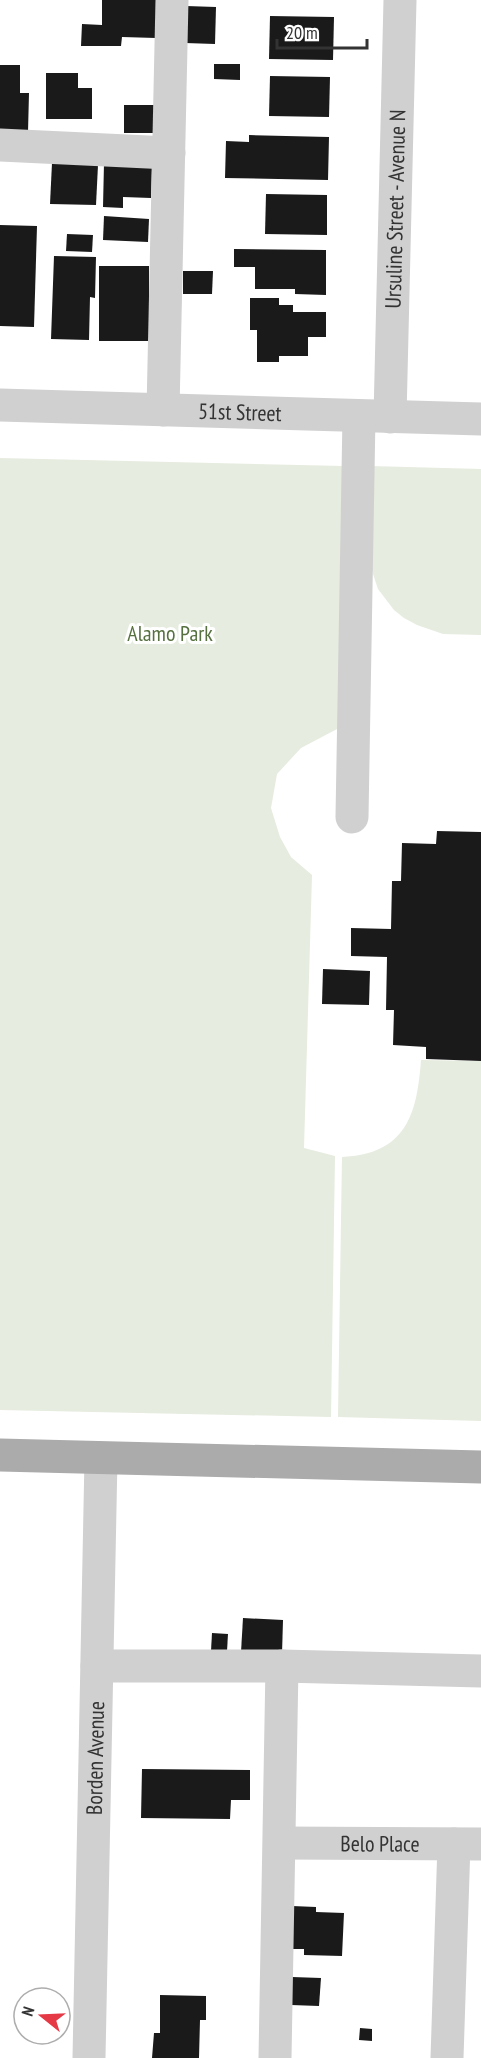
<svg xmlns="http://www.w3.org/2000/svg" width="481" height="2058" viewBox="0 0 481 2058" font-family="'PT Sans Narrow',sans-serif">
  <rect width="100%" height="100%" fill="#fff"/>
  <!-- green -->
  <g fill="#e6ecdf">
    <polygon points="0,458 343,466 339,728 301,748 277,774 271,808 280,837 291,857 312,875 304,1148 335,1156 331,1417 0,1410"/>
    <polygon points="370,466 481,469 481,635 443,634 417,625 404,618 394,610 378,589 368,559"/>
    <path d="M 421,1060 L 481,1061 L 481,1421 L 338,1417 L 342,1157 C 406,1154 417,1115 421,1060 Z"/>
  </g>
  <!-- building -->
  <g fill="#1a1a1a">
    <polygon points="102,0 157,0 156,38 122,37 121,46 81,46 82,24 102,25"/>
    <polygon points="186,6 216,7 215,44 185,43"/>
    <polygon points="270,16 334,17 333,60 269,59"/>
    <polygon points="214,64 240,64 240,80 214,79"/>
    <polygon points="0,65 20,65 20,93 29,93 28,132 0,132"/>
    <polygon points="46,73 78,73 78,88 92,88 92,119 46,119"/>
    <polygon points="270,76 330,77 329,117 269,116"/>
    <rect x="124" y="105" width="31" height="28"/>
    <polygon points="249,135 329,137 328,180 225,178 226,141 249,142"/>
    <polygon points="52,163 98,165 96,205 50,204"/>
    <polygon points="104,163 152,164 151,198 123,197 123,208 103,207"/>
    <polygon points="266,194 327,195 327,235 265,234"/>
    <polygon points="104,216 149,219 148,242 103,240"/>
    <polygon points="0,225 37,226 34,327 0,326"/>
    <polygon points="67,234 93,235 92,252 66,251"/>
    <polygon points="234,249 326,250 326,295 295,294 295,289 255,289 255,267 234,267"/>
    <polygon points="54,256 96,257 95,298 90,297 89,340 51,339"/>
    <rect x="99" y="266" width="50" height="75"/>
    <polygon points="183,271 213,271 212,294 183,294"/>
    <polygon points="250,298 279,298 279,305 293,305 293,312 326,312 326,337 308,337 308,356 279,356 279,362 257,362 257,330 250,330"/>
    <polygon points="437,831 481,832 481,1061 426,1059 426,1047 393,1045 394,1010 386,1010 387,957 351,956 351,928 391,929 392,881 401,881 402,843 436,844"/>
    <polygon points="323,969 370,971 369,1005 322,1004"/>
    <polygon points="243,1618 283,1620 282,1654 241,1652"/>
    <polygon points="212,1633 228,1634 227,1651 211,1651"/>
    <polygon points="142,1769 250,1770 250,1800 231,1800 230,1819 141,1818"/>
    <polygon points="292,1906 316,1907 316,1912 344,1913 342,1956 304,1955 304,1949 291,1949"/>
    <polygon points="292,1977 321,1978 319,2006 291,2005"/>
    <polygon points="160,1995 206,1996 206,2020 200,2020 199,2058 152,2058 154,2033 160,2033"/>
    <polygon points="360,2028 372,2029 372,2041 359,2040"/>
  </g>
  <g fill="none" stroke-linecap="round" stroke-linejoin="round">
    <!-- minor -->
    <g stroke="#d0d0d0" stroke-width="33">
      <polyline points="0,145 169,153"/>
      <path id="s1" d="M 0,405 L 481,419"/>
      <polyline points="163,410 172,0"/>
      <path id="s2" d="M 390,417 L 400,0"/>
      <polyline points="352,817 359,416"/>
      <polyline points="97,1666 282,1666 481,1671"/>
      <path id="s3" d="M 280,1843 L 481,1844"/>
      <path id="s4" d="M 89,2058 L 101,1458"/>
      <polyline points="275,2058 282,1666"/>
      <polyline points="447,2058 454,1844"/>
    </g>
    <!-- major -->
    <polyline stroke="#ababab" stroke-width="33" points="0,1455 481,1467"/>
  </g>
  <g text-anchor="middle" stroke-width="6" stroke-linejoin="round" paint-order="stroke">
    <!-- street labels -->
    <g font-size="22" fill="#333" stroke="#fff">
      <text dy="8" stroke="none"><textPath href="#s2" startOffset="208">Ursuline Street - Avenue N</textPath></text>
      <text dy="8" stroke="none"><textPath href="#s1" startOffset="240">51st Street</textPath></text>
      <text dy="8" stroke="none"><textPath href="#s4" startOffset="300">Borden Avenue</textPath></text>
      <text dy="8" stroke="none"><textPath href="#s3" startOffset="100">Belo Place</textPath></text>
    </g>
    <!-- park labels -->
    <g font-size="22" fill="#56703f" stroke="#fff">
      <text x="170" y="641">Alamo Park</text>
    </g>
  </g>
  <!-- north arrow -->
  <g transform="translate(42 2016) rotate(288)"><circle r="28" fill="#ffffff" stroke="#adadad" stroke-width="1.5"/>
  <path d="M0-4.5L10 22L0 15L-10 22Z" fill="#e63946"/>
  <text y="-9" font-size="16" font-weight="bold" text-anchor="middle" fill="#333333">N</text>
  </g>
  <!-- scale -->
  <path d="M277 39v9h90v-9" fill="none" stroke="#333333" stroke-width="3"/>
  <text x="286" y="39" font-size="18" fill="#333333" stroke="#ffffff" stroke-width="4.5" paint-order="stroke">20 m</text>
</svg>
